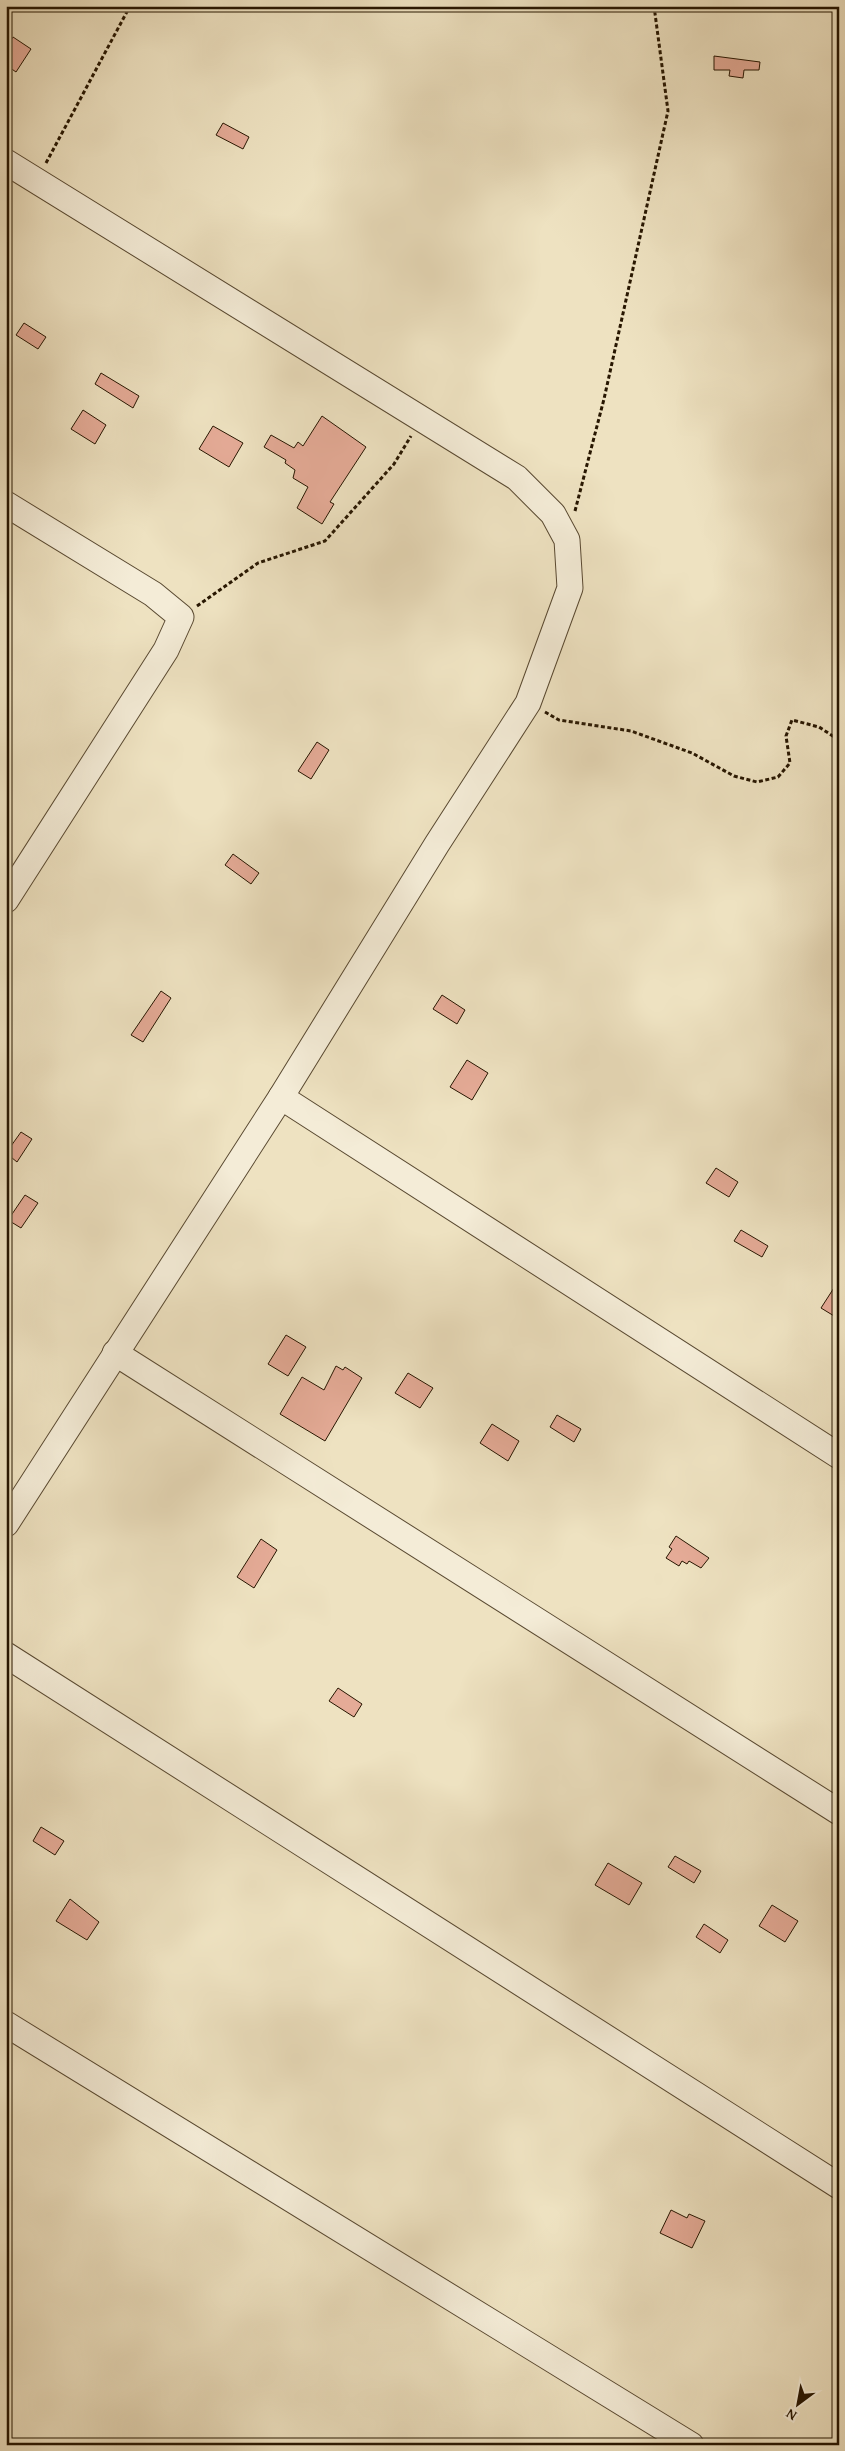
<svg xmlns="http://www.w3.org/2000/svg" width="845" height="2451" viewBox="0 0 845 2451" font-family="'Gentium Book Plus',serif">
  <rect width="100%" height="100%" fill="#eee2c1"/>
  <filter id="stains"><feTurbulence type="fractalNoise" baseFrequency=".004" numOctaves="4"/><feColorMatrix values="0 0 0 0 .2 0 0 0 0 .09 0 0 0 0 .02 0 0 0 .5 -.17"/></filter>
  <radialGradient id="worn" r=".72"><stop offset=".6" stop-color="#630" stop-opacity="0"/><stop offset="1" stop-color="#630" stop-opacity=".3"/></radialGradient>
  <!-- building -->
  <g fill="#e5ab97" stroke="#271601">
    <polygon points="13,37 31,49 16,72 6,65 6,48"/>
    <polygon points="714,56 760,62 759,70 744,70 743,78 729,76 730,70 714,70"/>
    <polygon points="223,123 249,137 243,149 216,135"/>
    <polygon points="24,323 46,337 38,349 16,335"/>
    <polygon points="101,373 139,396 133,408 95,384"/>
    <polygon points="83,410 106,425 95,444 71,429"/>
    <polygon points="322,416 366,447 330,502 334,504 322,524 297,508 308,487 293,478 295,470 285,463 286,460 264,447 271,435 294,448 298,442 303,446"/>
    <polygon points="213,426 243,443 229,467 199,449"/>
    <polygon points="317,742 329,750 311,779 298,771"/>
    <polygon points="233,854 259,873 251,884 225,865"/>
    <polygon points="161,991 171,998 143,1042 131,1035"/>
    <polygon points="442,995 465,1010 457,1024 433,1009"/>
    <polygon points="467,1060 488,1073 472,1100 450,1087"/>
    <polygon points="21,1132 32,1139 17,1162 6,1153"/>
    <polygon points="716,1168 738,1182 729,1197 706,1183"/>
    <polygon points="25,1195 38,1203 21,1228 8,1220"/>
    <polygon points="741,1230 768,1246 762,1257 734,1241"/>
    <polygon points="839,1280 839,1319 821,1308"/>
    <polygon points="286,1335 306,1347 288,1376 268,1364"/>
    <polygon points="336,1366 343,1370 345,1367 362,1378 325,1441 280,1414 302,1377 324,1390"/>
    <polygon points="408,1373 433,1388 420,1408 395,1393"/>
    <polygon points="557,1415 581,1429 574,1442 550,1427"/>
    <polygon points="492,1424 519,1441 508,1461 480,1443"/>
    <polygon points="676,1536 709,1558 701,1568 689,1561 687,1564 682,1561 679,1566 666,1558 672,1549 669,1547"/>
    <polygon points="261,1539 277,1550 254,1588 237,1577"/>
    <polygon points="338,1688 362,1704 354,1717 329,1701"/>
    <polygon points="41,1827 64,1841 55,1855 33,1841"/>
    <polygon points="675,1856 701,1871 694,1883 668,1867"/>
    <polygon points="608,1863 642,1883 629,1905 595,1885"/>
    <polygon points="70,1899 99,1922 87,1940 56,1921"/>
    <polygon points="772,1905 798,1921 785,1942 759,1926"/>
    <polygon points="704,1924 728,1940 720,1953 696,1937"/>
    <polygon points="671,2210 687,2218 689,2214 705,2221 692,2248 660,2233"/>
  </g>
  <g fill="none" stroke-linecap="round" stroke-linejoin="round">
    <!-- minor casing -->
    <g stroke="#594931" stroke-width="27">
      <g id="minor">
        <polyline points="6,162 517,478 553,514 567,540 570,588 528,703 437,844 281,1097 6,1524"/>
        <polyline points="6,504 153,594 181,617 166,650 6,900"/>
        <polyline points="281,1097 839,1456"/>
        <polyline points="115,1353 839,1812"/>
        <polyline points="6,1655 839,2186"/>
        <polyline points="6,2024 691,2445"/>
      </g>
    </g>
    <!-- path -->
    <g stroke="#271601" stroke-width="3" stroke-dasharray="4 2.5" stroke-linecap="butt">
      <polyline points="46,163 130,6"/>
      <polyline points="575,511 604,399 668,111 654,6"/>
      <polyline points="197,606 258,563 325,541 394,464 411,436"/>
      <polyline points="545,712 559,720 631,731 692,753 734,776 757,782 778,777 790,763 786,736 792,720 819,727 839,740"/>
    </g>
    <!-- minor -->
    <use href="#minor" stroke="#f4ecd7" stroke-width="25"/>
  </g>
  <!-- margin -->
  <rect width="845" height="2451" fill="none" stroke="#eee2c1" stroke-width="25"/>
  <rect x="8" y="8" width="830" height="2436" fill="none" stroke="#271601" stroke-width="2.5"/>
  <rect x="12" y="12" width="820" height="2426" fill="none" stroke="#271601"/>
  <!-- north arrow -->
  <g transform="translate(798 2404) rotate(212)" stroke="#f4ecd7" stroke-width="4" paint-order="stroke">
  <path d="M0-4L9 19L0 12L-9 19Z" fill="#271601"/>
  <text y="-8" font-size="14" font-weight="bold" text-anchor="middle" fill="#271601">N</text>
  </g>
  <rect width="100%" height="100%" filter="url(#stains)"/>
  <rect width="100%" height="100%" fill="url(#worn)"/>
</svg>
